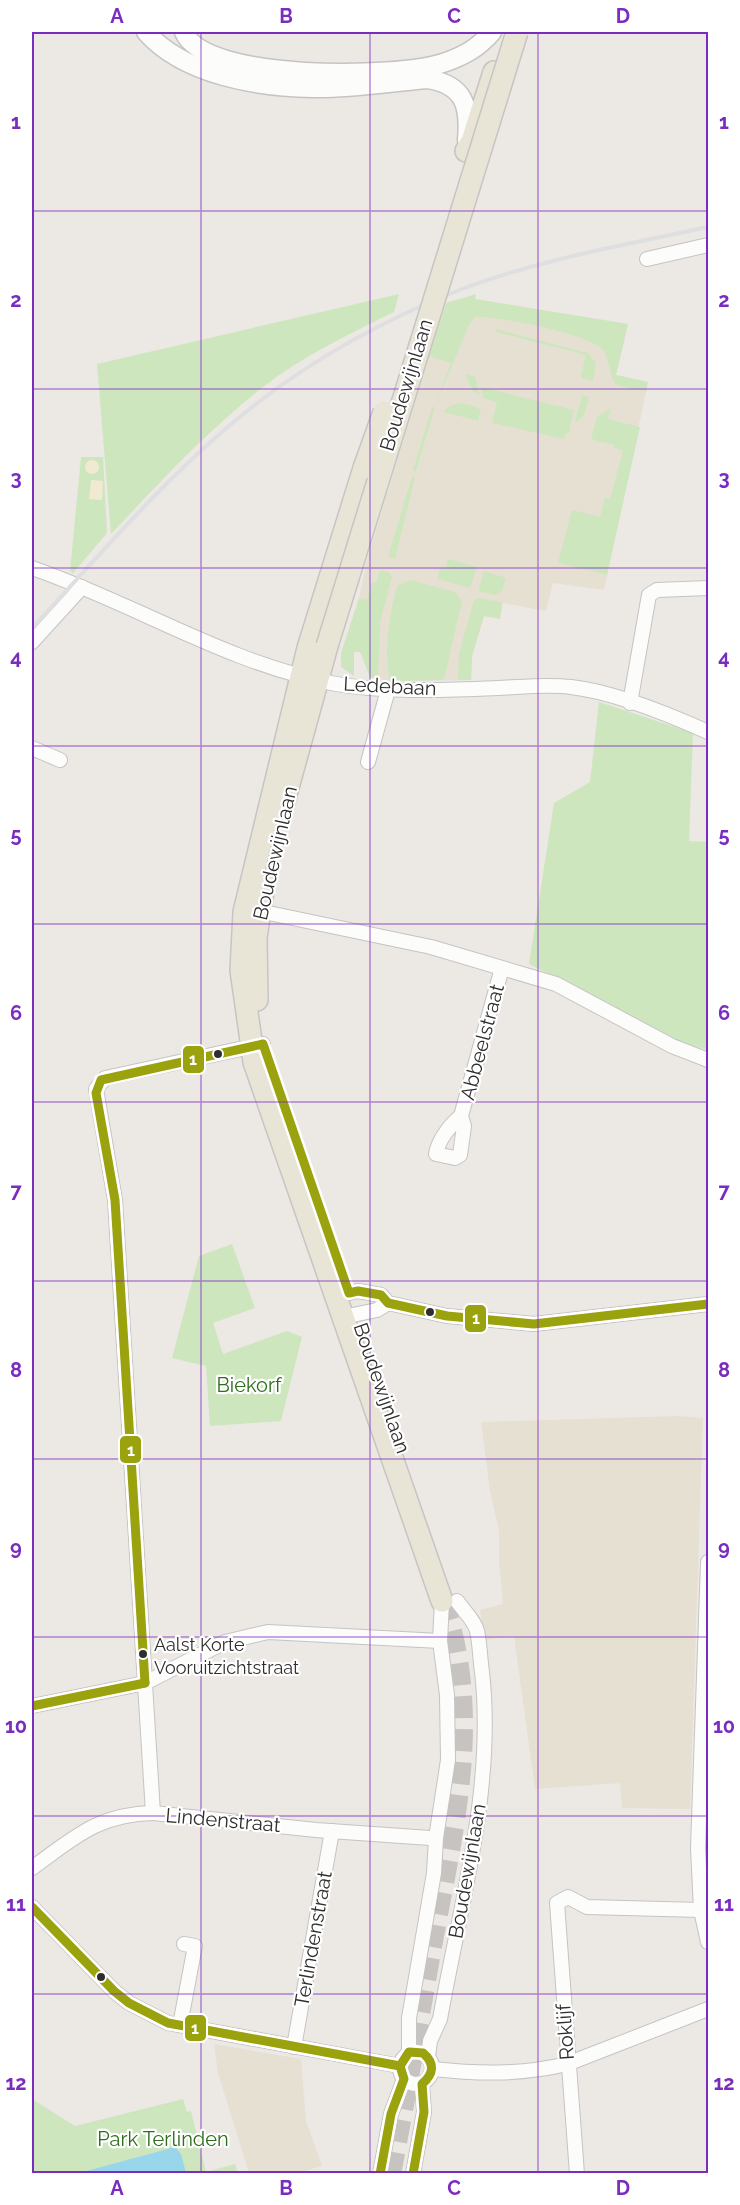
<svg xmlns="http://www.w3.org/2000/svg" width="740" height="2205" viewBox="0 0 740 2205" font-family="Raleway,sans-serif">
  <rect width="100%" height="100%" fill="#ece8e4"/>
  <!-- education -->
  <g fill="#e6e0d3">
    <polygon points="474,299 628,324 616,375 648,382 604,590 553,583 546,611 503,603 500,619 484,616 472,656 471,680 390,681 370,677 367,600 359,598 367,560 429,356 451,362"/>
    <polygon points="678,1416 703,1418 690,1809 622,1808 620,1783 535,1789 514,1636 485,1640 480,1610 503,1604 499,1563 499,1531 490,1491 481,1422"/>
    <polygon points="214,2044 301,2059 306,2121 322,2166 297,2173 249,2173 218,2073"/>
  </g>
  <!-- green -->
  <g fill="#cee6be">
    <path d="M 399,294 L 394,312 C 349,334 303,356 263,387 C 208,430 159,483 111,534 L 97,364 Z"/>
    <path d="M 476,294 L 475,299 L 628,324 L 616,375 L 648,382 L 646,391 C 602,384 618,386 604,351 C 591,334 498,316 475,317 L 468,327 L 435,407 L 416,471 L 413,470 L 432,407 L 435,407 L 451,363 L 429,356 L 446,303 Z"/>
    <polygon points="496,329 588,353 596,363 593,381 582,378 581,375 586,355 496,332"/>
    <polygon points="465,374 475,376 479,395 472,390"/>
    <polygon points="481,387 574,410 569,433 566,433 564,439 492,423 497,402 483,398"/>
    <polygon points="579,395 589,397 584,415 578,421 575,420 582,397"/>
    <polygon points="459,403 475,406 481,411 478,421 444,412 447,407"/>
    <polygon points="611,408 608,419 640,427 607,575 558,563 572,510 600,517 605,498 610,499 623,450 614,448 614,445 591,439 597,417"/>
    <polygon points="81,457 103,457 107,533 73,573 70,571"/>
    <polygon points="412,477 415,478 395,559 388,556"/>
    <polygon points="448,559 477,567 470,588 437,579 440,568 446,569"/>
    <polygon points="380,570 390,573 392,577 380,623 378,679 370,677 360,652 354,652 354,676 341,667 341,653 359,598 367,600 372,582 376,583"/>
    <polygon points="484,571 506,578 502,591 495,595 478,591"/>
    <path d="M 410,580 L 455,592 L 462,601 L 444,680 L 390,681 C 383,649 389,617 397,586 Z"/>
    <polygon points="478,598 502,602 500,619 484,616 472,656 471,680 458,680 459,653 474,600"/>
    <polygon points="599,702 693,733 689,841 708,842 708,1050 681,1042 529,964 554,803 590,782"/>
    <polygon points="232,1244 255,1308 213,1323 223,1354 287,1331 302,1337 281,1421 210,1426 206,1366 172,1358 199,1256"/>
    <polygon points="32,2099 75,2126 183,2099 187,2112 191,2111 206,2172 235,2164 238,2173 32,2173"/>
  </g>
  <!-- sand -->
  <g fill="#f0ead3">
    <circle cx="92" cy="467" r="7"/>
    <polygon points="91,480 103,481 102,500 89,499"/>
  </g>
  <!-- water -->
  <polygon fill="#99d6ec" points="175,2147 181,2154 186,2173 79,2173"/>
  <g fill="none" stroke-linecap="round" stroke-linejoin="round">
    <!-- trunk-tunnel -->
    <path stroke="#c6c3c0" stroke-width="22" stroke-dasharray="22 11" stroke-linecap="butt" d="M 390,2174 C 405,2096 418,2019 432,1941 C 453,1826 482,1716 442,1601"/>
    <!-- minor casing -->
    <g stroke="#c5c4c5" stroke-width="16">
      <g id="minor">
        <polyline points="647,259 708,245"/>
        <path d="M 32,568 C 134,603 228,664 336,684 C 390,693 444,690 498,688 C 522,687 547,684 571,687 C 615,692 668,714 708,732"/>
        <polyline points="32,642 82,587"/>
        <polyline points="630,703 649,595 657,590 708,588"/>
        <polyline points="32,748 60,760"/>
        <polyline points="368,762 388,690"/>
        <polyline points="259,911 431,947 556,984 672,1046 708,1060"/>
        <polyline points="263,1044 105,1078 96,1089 115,1200 153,1813 316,1830 430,1838"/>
        <path d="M 461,1116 C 451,1124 438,1140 436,1154 L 455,1158 L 460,1155 L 464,1126 L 461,1116 L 502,968"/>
        <polyline points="349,1293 358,1291 381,1295 388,1303 447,1316 534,1324 708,1304"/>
        <polyline points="343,1317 377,1310 388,1303"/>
        <polyline points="708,1562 698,1848 701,1910 708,1942"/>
        <polyline points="32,1706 145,1683 225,1642 268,1632 440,1641"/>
        <path d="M 32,1868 C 74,1838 98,1814 153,1813"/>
        <polyline points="32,1907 114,1991 129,2003 168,2023 400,2066"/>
        <polyline points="180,2025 195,1946 184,1944"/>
        <polyline points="294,2047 332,1831"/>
        <circle cx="416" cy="2068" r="16"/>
        <polyline points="409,2052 409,2018 434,1873 436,1838 448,1760 447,1695 440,1641 442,1601"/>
        <path d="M 428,2057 L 430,2041 L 440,2019 C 460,1906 495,1787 482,1672 C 480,1659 480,1644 477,1631 C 475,1621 463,1610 457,1601"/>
        <path d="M 433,2069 C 479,2074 521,2075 567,2064 L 708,2009"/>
        <polyline points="380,2174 391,2114 404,2079"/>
        <polyline points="413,2174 424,2112 422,2084"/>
        <polyline points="577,2174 557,1903 568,1897 587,1907 701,1910"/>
      </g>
    </g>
    <!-- secondary casing -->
    <g stroke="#c5c4c5" stroke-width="21">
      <g id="secondary">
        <path d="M 146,32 C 184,75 257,87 313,88 C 351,89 390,82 428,79 C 465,85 470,107 467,140"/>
        <path d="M 184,32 C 205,82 398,78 443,63 C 464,56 478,48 492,32"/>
      </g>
    </g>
    <!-- primary casing -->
    <g stroke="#c6c5c4" stroke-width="24">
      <g id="primary">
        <polyline points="466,151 472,141 494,72"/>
        <polyline points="364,468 308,648 244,912 241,970 254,1062 442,1601"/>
        <polyline points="281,813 327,646"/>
        <polyline points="257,1000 256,938 264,884"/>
      </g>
    </g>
    <!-- minor -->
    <use href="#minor" stroke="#fcfcfb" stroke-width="14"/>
    <!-- secondary -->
    <use href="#secondary" stroke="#fcfcfb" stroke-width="18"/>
    <!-- primary -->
    <use href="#primary" stroke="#e8e4d6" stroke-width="21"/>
    <!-- rail -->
    <path stroke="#dfdfe1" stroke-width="4" d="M 32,628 C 103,552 173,468 256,404 C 319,355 388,318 462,289 C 541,259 626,245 708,227"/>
    <!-- primary-bridge casing -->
    <g stroke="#c6c5c4" stroke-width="24" stroke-linecap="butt">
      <g id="primary-bridge">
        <polyline points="364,468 384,412"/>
        <polyline points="327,646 517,32"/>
      </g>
    </g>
    <!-- primary-bridge -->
    <use href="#primary-bridge" stroke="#e8e4d6" stroke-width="21"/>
    <!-- bus-1 casing -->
    <g stroke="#fff" stroke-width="14">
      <g id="bus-1">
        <polyline points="145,1683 115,1200 96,1093 101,1080 263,1044 349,1293 358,1291 381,1295 388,1303 447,1316 534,1324 708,1304"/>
        <polyline points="32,1706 145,1683"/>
        <polyline points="32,1907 114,1991 129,2003 168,2023 400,2066"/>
        <path d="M 380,2174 L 391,2114 L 404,2079 L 400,2066 L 409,2052 L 423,2053 C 435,2063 434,2074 422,2084 L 424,2112 L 413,2174"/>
      </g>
    </g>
    <!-- bus-1 -->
    <use href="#bus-1" stroke="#9aa20e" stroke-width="9"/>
  </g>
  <!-- grid -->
  <path fill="none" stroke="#7b2cbf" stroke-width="1.5" stroke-opacity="0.55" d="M 201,32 L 201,2174M 370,32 L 370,2174M 538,32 L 538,2174M 32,211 L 708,211M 32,389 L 708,389M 32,568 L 708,568M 32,746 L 708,746M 32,924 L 708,924M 32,1102 L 708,1102M 32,1281 L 708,1281M 32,1459 L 708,1459M 32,1637 L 708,1637M 32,1816 L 708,1816M 32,1994 L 708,1994"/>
  <!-- markers -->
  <g fill="#2e2e2e" stroke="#fff" stroke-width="2">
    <circle cx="218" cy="1054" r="5"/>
    <circle cx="430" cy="1312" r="5"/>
    <circle cx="143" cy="1654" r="5"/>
    <circle cx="101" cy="1977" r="5"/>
  </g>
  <g text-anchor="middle" stroke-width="4.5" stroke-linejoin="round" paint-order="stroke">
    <!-- bus labels -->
    <g font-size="18" fill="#2e2e2e" stroke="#fff" text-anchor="start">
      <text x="154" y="1651">Aalst Korte<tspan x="154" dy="23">Vooruitzichtstraat</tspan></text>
    </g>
    <!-- street labels -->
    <g font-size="20" fill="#2e2e2e" stroke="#fff">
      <text transform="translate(406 385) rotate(-73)" y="7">Boudewijnlaan</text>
      <text transform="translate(390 686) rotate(3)" y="7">Ledebaan</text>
      <text transform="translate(275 853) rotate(-77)" y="7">Boudewijnlaan</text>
      <text transform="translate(482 1042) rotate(-75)" y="7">Abbeelstraat</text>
      <text transform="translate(382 1388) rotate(71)" y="7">Boudewijnlaan</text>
      <text transform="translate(223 1820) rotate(5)" y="7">Lindenstraat</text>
      <text transform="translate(467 1871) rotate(-80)" y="7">Boudewijnlaan</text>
      <text transform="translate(313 1939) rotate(-80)" y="7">Terlindenstraat</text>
      <text transform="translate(565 2032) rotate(-94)" y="7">Roklijf</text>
    </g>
    <!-- park labels -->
    <g font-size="20" fill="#2c6e1b" stroke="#fff">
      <text x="249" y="1392">Biekorf</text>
      <text x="163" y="2146">Park Terlinden</text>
    </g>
  </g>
  <g stroke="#fff" stroke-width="2">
    <rect x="182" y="1045" width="23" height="29" rx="6" fill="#9aa20e"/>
    <rect x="464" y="1304" width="23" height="29" rx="6" fill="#9aa20e"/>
    <rect x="119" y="1435" width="23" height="29" rx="6" fill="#9aa20e"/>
    <rect x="184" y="2014" width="23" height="28" rx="6" fill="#9aa20e"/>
  </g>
  <g font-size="16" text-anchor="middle" font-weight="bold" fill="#fff">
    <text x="193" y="1065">1</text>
    <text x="476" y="1324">1</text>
    <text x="131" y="1456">1</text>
    <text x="195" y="2034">1</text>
  </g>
  <!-- border -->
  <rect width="740" height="2205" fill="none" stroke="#ffffff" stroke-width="66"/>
  <rect x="33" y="33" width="674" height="2139" fill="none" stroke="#7b2cbf" stroke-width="2"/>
  <g font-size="20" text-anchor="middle" font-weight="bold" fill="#7b2cbf">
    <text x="117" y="23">A</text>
    <text x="286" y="23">B</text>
    <text x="454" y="23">C</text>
    <text x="623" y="23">D</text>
    <text x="16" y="129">1</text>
    <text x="724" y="129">1</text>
    <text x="16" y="307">2</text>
    <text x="724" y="307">2</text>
    <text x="16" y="485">3</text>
    <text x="724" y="485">3</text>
    <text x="16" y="664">4</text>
    <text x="724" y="664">4</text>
    <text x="16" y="842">5</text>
    <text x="724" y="842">5</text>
    <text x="16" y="1020">6</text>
    <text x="724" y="1020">6</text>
    <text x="16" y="1198">7</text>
    <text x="724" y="1198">7</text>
    <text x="16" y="1377">8</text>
    <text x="724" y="1377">8</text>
    <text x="16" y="1555">9</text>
    <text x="724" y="1555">9</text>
    <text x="16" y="1733">10</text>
    <text x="724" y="1733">10</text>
    <text x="16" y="1911">11</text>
    <text x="724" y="1911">11</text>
    <text x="16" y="2090">12</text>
    <text x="724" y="2090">12</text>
    <text x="117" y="2195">A</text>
    <text x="286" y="2195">B</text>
    <text x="454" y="2195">C</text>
    <text x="623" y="2195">D</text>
  </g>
</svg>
